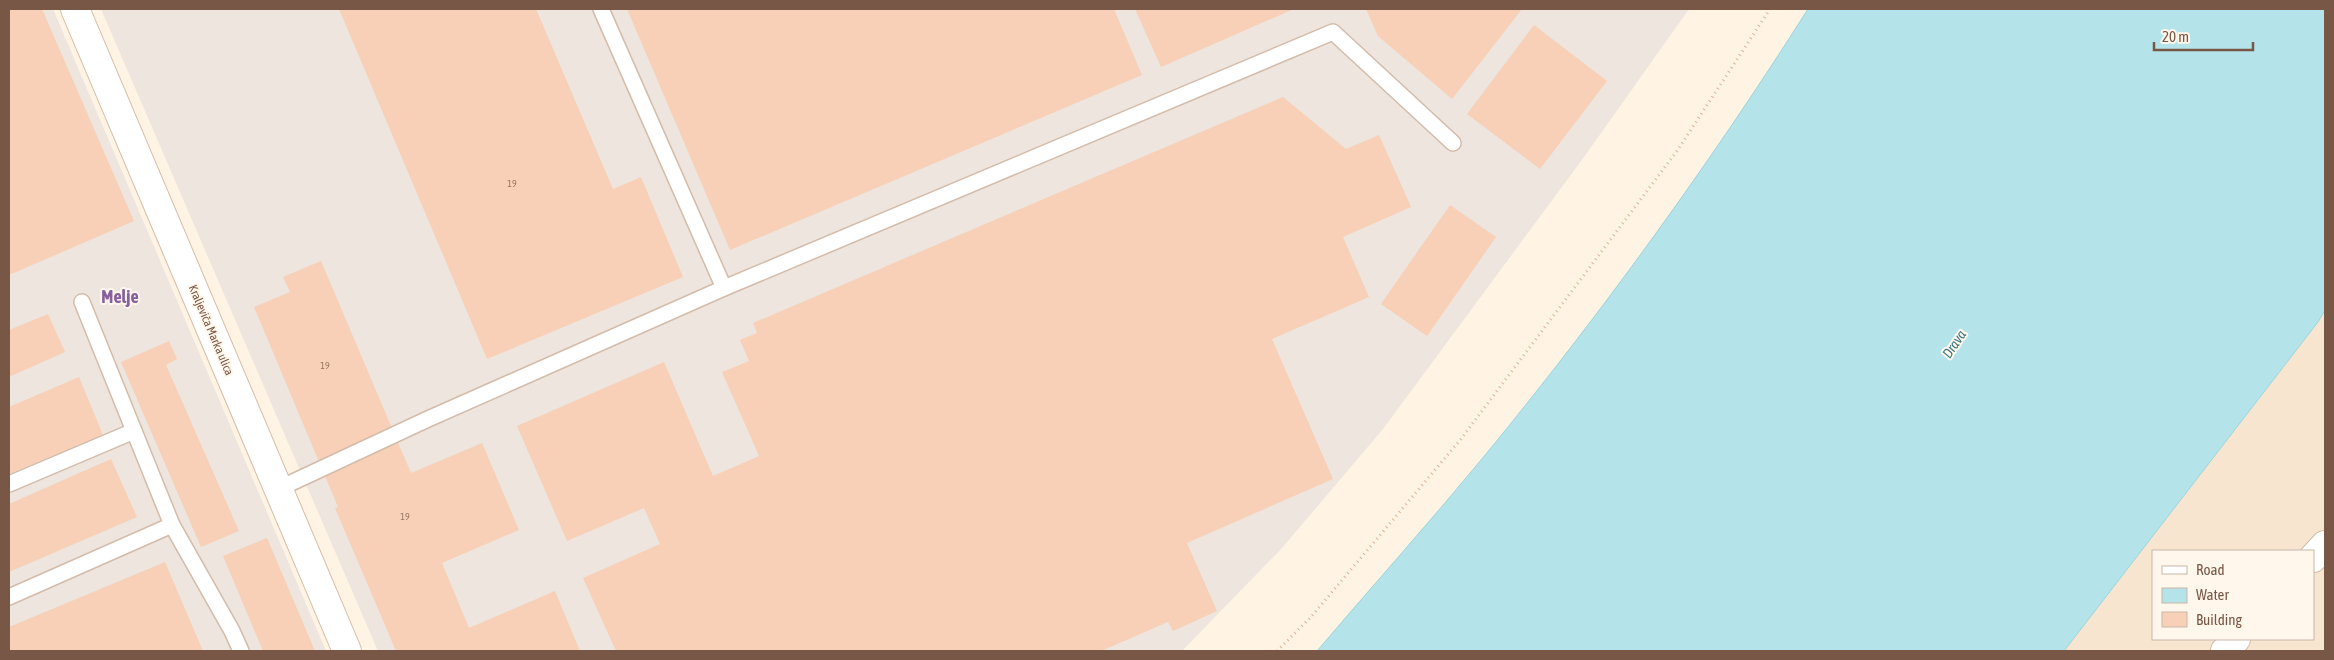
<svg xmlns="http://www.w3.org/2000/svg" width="2334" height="660" viewBox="0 0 2334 660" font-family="'Asap Condensed',sans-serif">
  <rect width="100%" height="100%" fill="#fff3e3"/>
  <!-- residential -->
  <path fill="#f7e5d0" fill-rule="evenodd" d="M 2325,310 L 2325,651 L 2064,651 L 2318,322 ZM 2153,551 L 2313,551 L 2313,639 L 2153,639 Z"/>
  <!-- industrial -->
  <g fill="#ede5de">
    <polygon points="9,9 53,9 326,651 9,651"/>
    <polygon points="101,9 1689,9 1584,157 1383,429 1282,548 1182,651 378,651"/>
  </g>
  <!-- water -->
  <path fill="#b5e3ea" stroke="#9ad4dd" d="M 1808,9 L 2325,9 L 2325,310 L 2318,322 L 2064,651 L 1317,651 C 1373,585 1431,521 1486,454 C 1601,314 1711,162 1808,9 Z"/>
  <!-- building -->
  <g fill="#f7d0b7">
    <polygon points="9,9 42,9 134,221 9,275"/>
    <polygon points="339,9 536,9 613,189 641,177 683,277 487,359"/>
    <polygon points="627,9 1114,9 1142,75 730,250"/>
    <polygon points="1135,9 1294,9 1161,67"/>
    <polygon points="1366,9 1522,9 1452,99 1378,36"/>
    <polygon points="1534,25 1607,81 1540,169 1467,114"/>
    <polygon points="1283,97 1346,149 1379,135 1411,207 1343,237 1369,297 1272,339 1333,479 1187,543 1217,611 1173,631 1168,622 1101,651 616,651 583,578 660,544 644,508 567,541 517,426 664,362 713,476 759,456 722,372 749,361 740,340 757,333 753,323"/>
    <polygon points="1450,205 1496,237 1427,336 1381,304"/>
    <polygon points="321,261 411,473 482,443 519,530 442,563 469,628 555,591 580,651 396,651 335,508 338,507 254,307 290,292 283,277"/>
    <polygon points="48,314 65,352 9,377 9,330"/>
    <polygon points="169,341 177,359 166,365 239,531 201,547 121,362"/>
    <polygon points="79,377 103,435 9,474 9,407"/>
    <polygon points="111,459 137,517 9,572 9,504"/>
    <polygon points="267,538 315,651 263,651 223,556"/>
    <polygon points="165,562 203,651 9,651 9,627"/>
  </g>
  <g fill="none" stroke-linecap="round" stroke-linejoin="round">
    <!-- lane casing -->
    <g stroke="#d3bcaa" stroke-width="18">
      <g id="lane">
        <polyline points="601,9 724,288"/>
        <polyline points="9,484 134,431"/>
        <polyline points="278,489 428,419 724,288 1333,32 1453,143"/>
        <polyline points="172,525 232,631 241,651"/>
        <polyline points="9,597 172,525 82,302"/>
      </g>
    </g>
    <!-- street casing -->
    <g stroke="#d3bcaa" stroke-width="30">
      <g id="street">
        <polyline points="2313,558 2325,545"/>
        <polyline points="2225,651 2236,639"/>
      </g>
    </g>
    <!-- secondary casing -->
    <g stroke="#d7bca7" stroke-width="30">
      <polyline id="secondary" points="75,9 347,651"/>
    </g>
    <!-- path -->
    <polyline stroke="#dcb39a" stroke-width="3" stroke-dasharray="1 4" stroke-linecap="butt" points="1277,651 1311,617 1461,439 1677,151 1770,9"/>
    <!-- lane -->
    <use href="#lane" stroke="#fff" stroke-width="15"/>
    <!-- street -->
    <use href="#street" stroke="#fff" stroke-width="28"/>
    <!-- secondary -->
    <use href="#secondary" stroke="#fff" stroke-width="28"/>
  </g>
  <g text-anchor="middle" stroke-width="4" stroke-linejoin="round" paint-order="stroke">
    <!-- number labels -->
    <g font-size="10" fill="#987562">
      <text x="512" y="187">19</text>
      <text x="325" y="369">19</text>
      <text x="405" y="520">19</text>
    </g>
    <!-- street labels -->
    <g font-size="12" fill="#795746" stroke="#fff7eb">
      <text transform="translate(211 330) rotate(67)" y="4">Kraljeviča Marka ulica</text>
    </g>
    <!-- water labels -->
    <g font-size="14" font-style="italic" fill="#387681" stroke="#fff7eb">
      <text transform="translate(1954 344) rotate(-56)" y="5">Drava</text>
    </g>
    <!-- district labels -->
    <g font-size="18" font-weight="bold" fill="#88609e" stroke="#fff7eb">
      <text x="120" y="303">Melje</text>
    </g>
  </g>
  <!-- border -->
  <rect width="2334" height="660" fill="none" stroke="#795746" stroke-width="20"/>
  <!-- legend -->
  <rect x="2152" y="550" width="162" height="90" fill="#fff7eb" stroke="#c9b7a9"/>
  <rect x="2162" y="566" width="25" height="8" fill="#ffffff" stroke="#c9b7a9"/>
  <text x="2196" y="575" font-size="15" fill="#795746">Road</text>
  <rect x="2162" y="588" width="25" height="15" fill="#b5e3ea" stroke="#c9b7a9"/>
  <text x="2196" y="600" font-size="15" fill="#795746">Water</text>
  <rect x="2162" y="612" width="25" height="15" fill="#f7d0b7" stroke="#c9b7a9"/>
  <text x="2196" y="625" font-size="15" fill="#795746">Building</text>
  <!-- scale -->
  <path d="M2154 42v8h99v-8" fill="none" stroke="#795746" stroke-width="2.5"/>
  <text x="2162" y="42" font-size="15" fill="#795746" stroke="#fff7eb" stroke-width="4" paint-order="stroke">20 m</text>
</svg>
